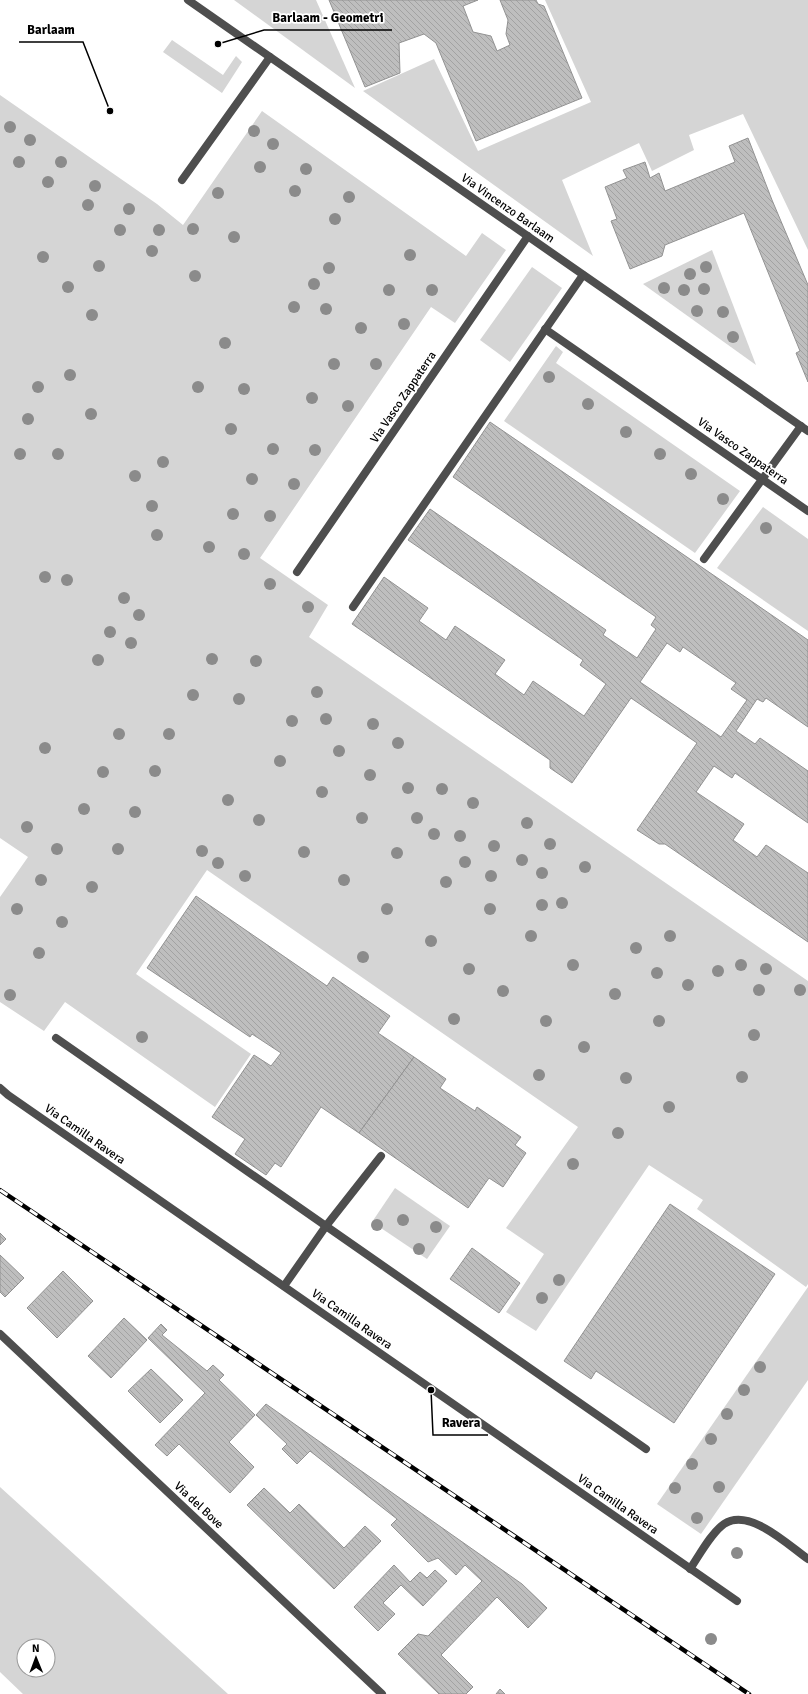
<svg xmlns="http://www.w3.org/2000/svg" width="808" height="1694" viewBox="0 0 808 1694" font-family="Signika,sans-serif">
  <defs>
    <pattern id="building-back-hatch" width="6" height="6" patternUnits="userSpaceOnUse"><rect width="6" height="6" fill="#bebebe"/><path d="M-1 5l2 2M0 0l6 6M5-1l2 2" fill="none" stroke="#a2a2a2"/></pattern>
  </defs>
  <rect width="100%" height="100%" fill="#fff"/>
  <!-- green -->
  <g fill="#d5d5d5" fill-rule="evenodd">
    <polygon points="234,0 316,0 355,88"/>
    <polygon points="545,0 808,0 808,250 743,114 689,135 694,150 652,171 639,143 562,180 593,256 363,91 434,59 478,151 591,102"/>
    <polygon points="172,40 223,75 236,56 242,62 222,93 163,52"/>
    <polygon points="0,95 157,204 183,225 262,111 466,256 482,233 506,250 455,323 431,307 260,558 328,605 309,637 808,981 808,1284 806,1287 697,1209 703,1200 649,1165 536,1331 506,1312 544,1254 506,1228 578,1127 207,870 136,974 251,1054 215,1107 65,1002 44,1031 0,1002 0,897 28,857 0,838"/>
    <polygon points="712,250 756,365 643,284"/>
    <polygon points="532,267 562,288 510,362 480,340"/>
    <polygon points="556,346 563,352 556,363 740,491 695,553 504,421"/>
    <polygon points="763,507 808,539 808,631 717,568"/>
    <polygon points="395,1188 450,1226 427,1259 372,1222"/>
    <polygon points="808,1287 808,1380 701,1534 657,1504"/>
    <path d="M 0,1487 L 228,1694 L 23,1694 L 0,1672 ZM 24,1646 L 48,1646 L 48,1670 L 24,1670 Z"/>
  </g>
  <!-- building -->
  <g fill="url(#building-back-hatch)" stroke="#929292" fill-rule="evenodd">
    <polygon points="329,0 478,0 463,6 473,32 491,36 497,51 510,45 506,34 508,20 500,0 536,0 538,4 544,6 582,98 476,141 436,43 424,34 399,43 400,73 365,87"/>
    <polygon points="748,138 772,200 808,285 808,382 796,353 800,351 744,213 665,245 662,256 630,269 611,221 617,219 605,187 627,178 623,170 645,162 650,178 659,173 665,191 735,162 729,146"/>
    <path d="M 490,422 L 808,640 L 808,727 L 766,698 L 763,702 L 757,699 L 736,731 L 755,744 L 760,738 L 808,771 L 808,823 L 735,773 L 732,778 L 714,766 L 696,792 L 744,824 L 733,840 L 757,857 L 766,845 L 808,873 L 808,942 L 665,844 L 659,844 L 637,830 L 697,743 L 631,698 L 572,783 L 550,768 L 550,760 L 352,624 L 384,577 L 428,608 L 419,621 L 446,640 L 455,626 L 505,660 L 495,674 L 524,695 L 533,681 L 584,716 L 606,684 L 580,665 L 583,660 L 408,540 L 430,509 L 606,630 L 603,635 L 637,658 L 656,629 L 651,625 L 656,617 L 453,477 ZM 667,643 L 680,652 L 683,647 L 736,683 L 731,689 L 747,700 L 721,737 L 640,682 Z"/>
    <polygon points="196,896 327,986 333,977 390,1016 378,1033 414,1057 359,1133 321,1107 281,1167 275,1163 266,1175 235,1154 245,1139 212,1117 254,1055 271,1066 281,1053 252,1034 250,1037 147,968"/>
    <polygon points="414,1057 446,1079 440,1088 475,1111 477,1107 521,1137 515,1145 526,1153 503,1187 489,1178 468,1208 359,1133"/>
    <polygon points="670,1204 775,1274 674,1423 596,1371 591,1379 564,1361"/>
    <polygon points="0,1233 6,1239 0,1245"/>
    <polygon points="472,1248 520,1283 499,1313 450,1279"/>
    <polygon points="0,1255 24,1278 5,1297 0,1292"/>
    <polygon points="63,1271 93,1301 57,1338 27,1308"/>
    <polygon points="124,1318 147,1340 111,1378 88,1356"/>
    <polygon points="161,1324 167,1330 162,1335 207,1371 213,1365 224,1375 219,1380 255,1415 229,1442 254,1467 230,1493 179,1444 167,1456 155,1445 205,1393 148,1338"/>
    <polygon points="151,1369 183,1400 160,1423 128,1391"/>
    <polygon points="266,1404 522,1584 547,1608 528,1628 497,1597 441,1655 473,1687 466,1694 439,1694 398,1654 418,1634 428,1636 482,1581 465,1565 456,1575 438,1558 428,1562 391,1525 397,1519 310,1451 297,1464 282,1449 287,1444 256,1415"/>
    <polygon points="264,1488 290,1513 299,1504 344,1548 365,1526 381,1541 334,1589 247,1505"/>
    <polygon points="394,1565 410,1582 420,1572 427,1578 435,1570 447,1581 423,1606 401,1585 383,1603 395,1614 378,1631 354,1607"/>
    <polygon points="500,1689 505,1694 496,1694"/>
  </g>
  <g fill="none" stroke-linecap="round" stroke-linejoin="round">
    <!-- lane -->
    <g stroke="#4e4e4e" stroke-width="8">
      <polyline points="182,180 270,57"/>
      <polyline points="297,572 528,236"/>
      <polyline points="353,607 583,275"/>
      <polyline points="56,1038 646,1449"/>
      <polyline points="284,1286 326,1226 381,1156"/>
      <path d="M 690,1569 C 699,1556 711,1533 724,1524 C 749,1507 788,1545 808,1559"/>
    </g>
    <!-- street -->
    <g stroke="#4e4e4e" stroke-width="8">
      <polyline points="188,0 808,431"/>
      <polyline points="545,329 808,511"/>
      <polyline points="704,559 801,426"/>
      <polyline points="0,1088 8,1095 737,1601"/>
      <polyline points="0,1334 382,1694"/>
    </g>
    <!-- rail casing -->
    <g stroke="#000" stroke-width="4.5">
      <polyline id="rail" points="0,1190 749,1694"/>
    </g>
    <!-- rail -->
    <use href="#rail" stroke="#fff" stroke-width="3" stroke-dasharray="9" stroke-linecap="butt"/>
  </g>
  <!-- trees -->
  <g fill="#8b8b8b">
    <circle cx="10" cy="127" r="6"/>
    <circle cx="254" cy="131" r="6"/>
    <circle cx="30" cy="140" r="6"/>
    <circle cx="273" cy="144" r="6"/>
    <circle cx="19" cy="162" r="6"/>
    <circle cx="61" cy="162" r="6"/>
    <circle cx="260" cy="167" r="6"/>
    <circle cx="306" cy="169" r="6"/>
    <circle cx="48" cy="182" r="6"/>
    <circle cx="95" cy="186" r="6"/>
    <circle cx="295" cy="191" r="6"/>
    <circle cx="218" cy="193" r="6"/>
    <circle cx="349" cy="197" r="6"/>
    <circle cx="88" cy="205" r="6"/>
    <circle cx="129" cy="209" r="6"/>
    <circle cx="335" cy="219" r="6"/>
    <circle cx="193" cy="229" r="6"/>
    <circle cx="120" cy="230" r="6"/>
    <circle cx="159" cy="230" r="6"/>
    <circle cx="234" cy="237" r="6"/>
    <circle cx="152" cy="251" r="6"/>
    <circle cx="410" cy="255" r="6"/>
    <circle cx="43" cy="257" r="6"/>
    <circle cx="99" cy="266" r="6"/>
    <circle cx="706" cy="267" r="6"/>
    <circle cx="329" cy="268" r="6"/>
    <circle cx="690" cy="274" r="6"/>
    <circle cx="195" cy="276" r="6"/>
    <circle cx="314" cy="284" r="6"/>
    <circle cx="68" cy="287" r="6"/>
    <circle cx="664" cy="288" r="6"/>
    <circle cx="704" cy="289" r="6"/>
    <circle cx="389" cy="290" r="6"/>
    <circle cx="432" cy="290" r="6"/>
    <circle cx="684" cy="290" r="6"/>
    <circle cx="294" cy="307" r="6"/>
    <circle cx="326" cy="309" r="6"/>
    <circle cx="697" cy="311" r="6"/>
    <circle cx="723" cy="312" r="6"/>
    <circle cx="92" cy="315" r="6"/>
    <circle cx="404" cy="324" r="6"/>
    <circle cx="361" cy="328" r="6"/>
    <circle cx="733" cy="337" r="6"/>
    <circle cx="225" cy="343" r="6"/>
    <circle cx="334" cy="364" r="6"/>
    <circle cx="376" cy="364" r="6"/>
    <circle cx="70" cy="375" r="6"/>
    <circle cx="549" cy="377" r="6"/>
    <circle cx="38" cy="387" r="6"/>
    <circle cx="198" cy="387" r="6"/>
    <circle cx="244" cy="389" r="6"/>
    <circle cx="312" cy="398" r="6"/>
    <circle cx="588" cy="404" r="6"/>
    <circle cx="348" cy="406" r="6"/>
    <circle cx="91" cy="414" r="6"/>
    <circle cx="28" cy="419" r="6"/>
    <circle cx="231" cy="429" r="6"/>
    <circle cx="626" cy="432" r="6"/>
    <circle cx="273" cy="449" r="6"/>
    <circle cx="315" cy="450" r="6"/>
    <circle cx="20" cy="454" r="6"/>
    <circle cx="58" cy="454" r="6"/>
    <circle cx="660" cy="454" r="6"/>
    <circle cx="163" cy="462" r="6"/>
    <circle cx="691" cy="474" r="6"/>
    <circle cx="135" cy="476" r="6"/>
    <circle cx="252" cy="479" r="6"/>
    <circle cx="294" cy="484" r="6"/>
    <circle cx="723" cy="499" r="6"/>
    <circle cx="152" cy="506" r="6"/>
    <circle cx="233" cy="514" r="6"/>
    <circle cx="270" cy="516" r="6"/>
    <circle cx="766" cy="528" r="6"/>
    <circle cx="157" cy="535" r="6"/>
    <circle cx="209" cy="547" r="6"/>
    <circle cx="244" cy="554" r="6"/>
    <circle cx="45" cy="577" r="6"/>
    <circle cx="67" cy="580" r="6"/>
    <circle cx="270" cy="584" r="6"/>
    <circle cx="124" cy="598" r="6"/>
    <circle cx="308" cy="607" r="6"/>
    <circle cx="139" cy="615" r="6"/>
    <circle cx="110" cy="632" r="6"/>
    <circle cx="131" cy="643" r="6"/>
    <circle cx="212" cy="659" r="6"/>
    <circle cx="98" cy="660" r="6"/>
    <circle cx="256" cy="661" r="6"/>
    <circle cx="317" cy="692" r="6"/>
    <circle cx="193" cy="695" r="6"/>
    <circle cx="239" cy="699" r="6"/>
    <circle cx="326" cy="719" r="6"/>
    <circle cx="292" cy="721" r="6"/>
    <circle cx="373" cy="724" r="6"/>
    <circle cx="119" cy="734" r="6"/>
    <circle cx="169" cy="734" r="6"/>
    <circle cx="398" cy="743" r="6"/>
    <circle cx="45" cy="748" r="6"/>
    <circle cx="339" cy="751" r="6"/>
    <circle cx="280" cy="761" r="6"/>
    <circle cx="155" cy="771" r="6"/>
    <circle cx="103" cy="772" r="6"/>
    <circle cx="370" cy="775" r="6"/>
    <circle cx="408" cy="788" r="6"/>
    <circle cx="442" cy="789" r="6"/>
    <circle cx="322" cy="792" r="6"/>
    <circle cx="228" cy="800" r="6"/>
    <circle cx="473" cy="803" r="6"/>
    <circle cx="84" cy="809" r="6"/>
    <circle cx="135" cy="812" r="6"/>
    <circle cx="362" cy="818" r="6"/>
    <circle cx="417" cy="818" r="6"/>
    <circle cx="259" cy="820" r="6"/>
    <circle cx="527" cy="823" r="6"/>
    <circle cx="27" cy="827" r="6"/>
    <circle cx="434" cy="834" r="6"/>
    <circle cx="460" cy="836" r="6"/>
    <circle cx="550" cy="844" r="6"/>
    <circle cx="494" cy="846" r="6"/>
    <circle cx="57" cy="849" r="6"/>
    <circle cx="118" cy="849" r="6"/>
    <circle cx="202" cy="851" r="6"/>
    <circle cx="304" cy="852" r="6"/>
    <circle cx="397" cy="853" r="6"/>
    <circle cx="522" cy="860" r="6"/>
    <circle cx="465" cy="862" r="6"/>
    <circle cx="218" cy="863" r="6"/>
    <circle cx="585" cy="867" r="6"/>
    <circle cx="542" cy="873" r="6"/>
    <circle cx="245" cy="876" r="6"/>
    <circle cx="491" cy="876" r="6"/>
    <circle cx="41" cy="880" r="6"/>
    <circle cx="344" cy="880" r="6"/>
    <circle cx="446" cy="882" r="6"/>
    <circle cx="92" cy="887" r="6"/>
    <circle cx="562" cy="903" r="6"/>
    <circle cx="542" cy="905" r="6"/>
    <circle cx="17" cy="909" r="6"/>
    <circle cx="387" cy="909" r="6"/>
    <circle cx="490" cy="909" r="6"/>
    <circle cx="62" cy="922" r="6"/>
    <circle cx="531" cy="936" r="6"/>
    <circle cx="670" cy="936" r="6"/>
    <circle cx="431" cy="941" r="6"/>
    <circle cx="636" cy="948" r="6"/>
    <circle cx="39" cy="953" r="6"/>
    <circle cx="363" cy="957" r="6"/>
    <circle cx="573" cy="965" r="6"/>
    <circle cx="741" cy="965" r="6"/>
    <circle cx="469" cy="969" r="6"/>
    <circle cx="766" cy="969" r="6"/>
    <circle cx="718" cy="971" r="6"/>
    <circle cx="657" cy="973" r="6"/>
    <circle cx="688" cy="985" r="6"/>
    <circle cx="759" cy="990" r="6"/>
    <circle cx="800" cy="990" r="6"/>
    <circle cx="503" cy="991" r="6"/>
    <circle cx="615" cy="994" r="6"/>
    <circle cx="10" cy="995" r="6"/>
    <circle cx="454" cy="1019" r="6"/>
    <circle cx="546" cy="1021" r="6"/>
    <circle cx="659" cy="1021" r="6"/>
    <circle cx="754" cy="1035" r="6"/>
    <circle cx="142" cy="1037" r="6"/>
    <circle cx="584" cy="1047" r="6"/>
    <circle cx="539" cy="1075" r="6"/>
    <circle cx="742" cy="1077" r="6"/>
    <circle cx="626" cy="1078" r="6"/>
    <circle cx="669" cy="1107" r="6"/>
    <circle cx="618" cy="1133" r="6"/>
    <circle cx="573" cy="1164" r="6"/>
    <circle cx="403" cy="1220" r="6"/>
    <circle cx="377" cy="1225" r="6"/>
    <circle cx="436" cy="1227" r="6"/>
    <circle cx="419" cy="1249" r="6"/>
    <circle cx="559" cy="1280" r="6"/>
    <circle cx="542" cy="1298" r="6"/>
    <circle cx="760" cy="1367" r="6"/>
    <circle cx="744" cy="1390" r="6"/>
    <circle cx="727" cy="1414" r="6"/>
    <circle cx="711" cy="1439" r="6"/>
    <circle cx="692" cy="1464" r="6"/>
    <circle cx="719" cy="1487" r="6"/>
    <circle cx="675" cy="1488" r="6"/>
    <circle cx="697" cy="1518" r="6"/>
    <circle cx="737" cy="1553" r="6"/>
    <circle cx="711" cy="1639" r="6"/>
  </g>
  <g text-anchor="middle" stroke-width="3.5" stroke-linejoin="round" paint-order="stroke">
    <!-- street labels -->
    <g font-size="12" fill="#000" stroke="#fff">
      <text transform="translate(508 208) rotate(35)" y="4">Via Vincenzo Barlaam</text>
      <text transform="translate(403 397) rotate(-56)" y="4">Via Vasco Zappaterra</text>
      <text transform="translate(743 451) rotate(35)" y="4">Via Vasco Zappaterra</text>
      <text transform="translate(85 1134) rotate(35)" y="4">Via Camilla Ravera</text>
      <text transform="translate(352 1319) rotate(35)" y="4">Via Camilla Ravera</text>
      <text transform="translate(618 1504) rotate(35)" y="4">Via Camilla Ravera</text>
      <text transform="translate(199 1505) rotate(43)" y="4">Via del Bove</text>
    </g>
  </g>
  <!-- callouts -->
  <path fill="none" stroke="#000" stroke-width="1.5" d="M218 44L264 30H392M110 111L83 42H19M431 1390L433 1435H488"/>
  <g fill="#000" stroke="#fff" stroke-width="1.5">
    <circle cx="218" cy="44" r="4"/>
    <circle cx="110" cy="111" r="4"/>
    <circle cx="431" cy="1390" r="4"/>
  </g>
  <g font-size="13" text-anchor="middle" font-weight="bold" fill="#000" stroke="#fff" stroke-width="3.5" stroke-linejoin="round" paint-order="stroke">
    <text x="328" y="22">Barlaam - Geometri</text>
    <text x="51" y="34">Barlaam</text>
    <text x="461" y="1427">Ravera</text>
  </g>
  <!-- north arrow -->
  <g transform="translate(36 1658) rotate(359)"><circle r="19" fill="#ffffff" stroke="#999999"/>
  <path d="M0-3L7 15L0 10L-7 15Z" fill="#000000"/>
  <text y="-6" font-size="11" font-weight="bold" text-anchor="middle" fill="#000000">N</text>
  </g>
</svg>
